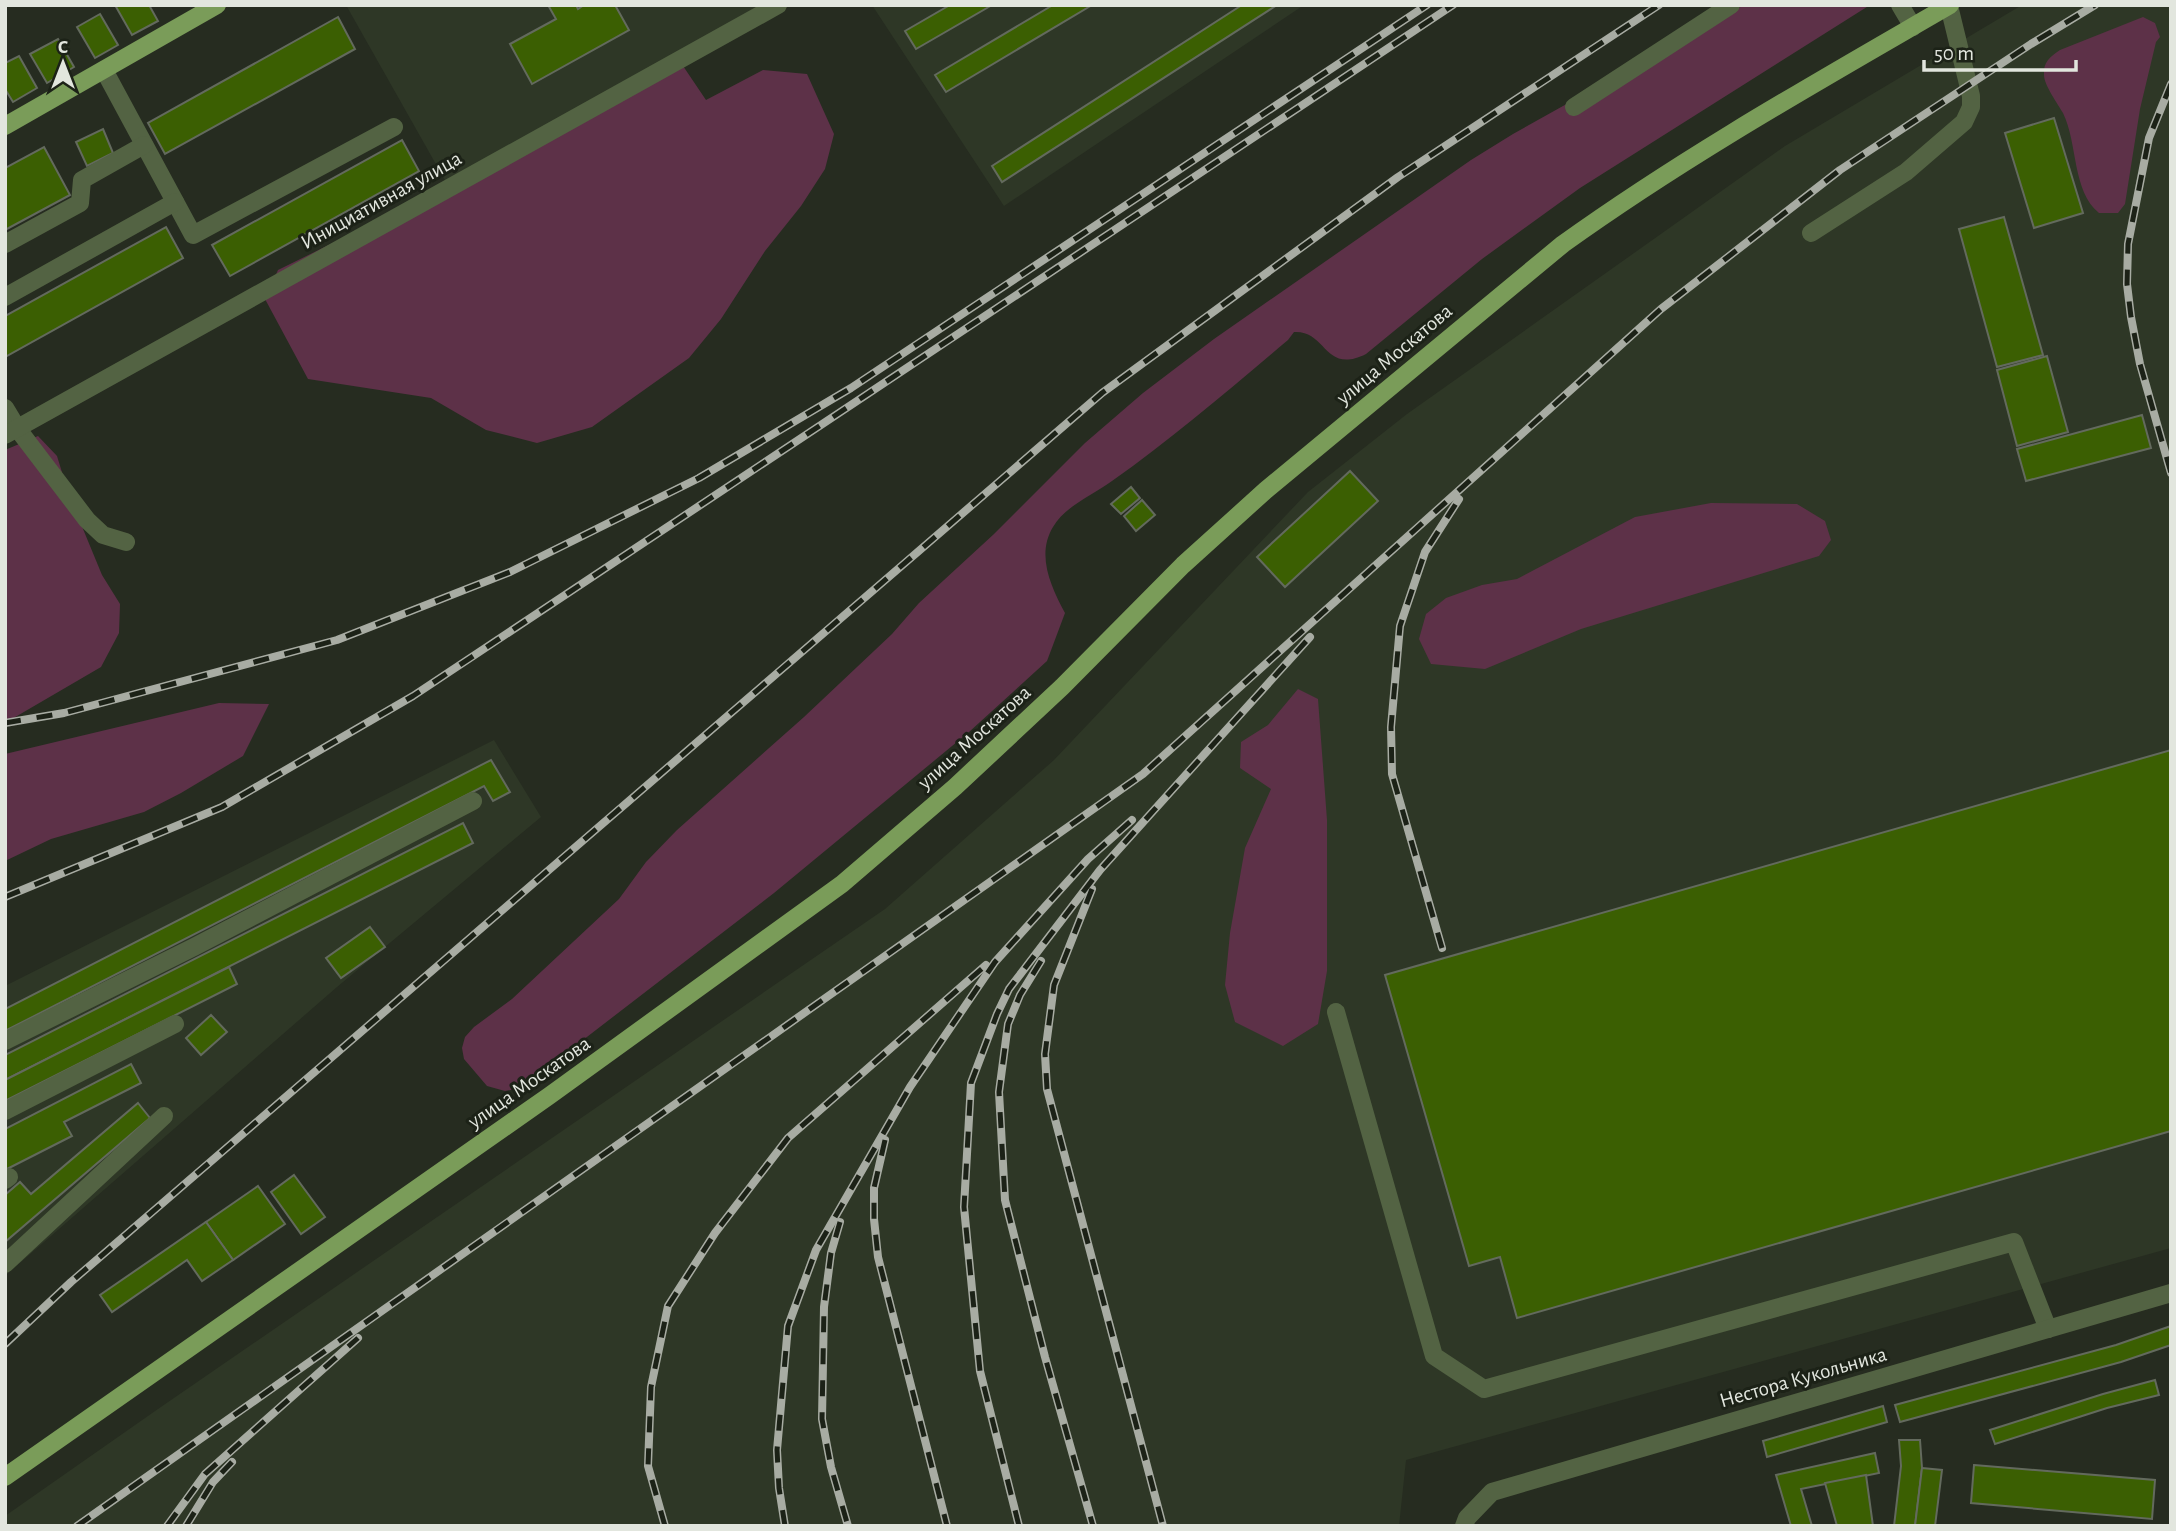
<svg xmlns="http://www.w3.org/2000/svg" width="2176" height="1531" viewBox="0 0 2176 1531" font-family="'Alegreya Sans',sans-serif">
  <rect width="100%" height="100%" fill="#262c20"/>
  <!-- built -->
  <g fill="#2e3726">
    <polygon points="346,5 761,5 446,182"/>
    <polygon points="872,5 1304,5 1004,206"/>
    <polygon points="2022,5 2171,5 2171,1248 1406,1460 1399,1526 5,1526 5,1516 158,1409 885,909 1054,760 1308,492 1407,414 1785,146"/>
    <polygon points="494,740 541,817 337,987 5,1276 5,986"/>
  </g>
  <!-- green -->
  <g fill="#5d3148">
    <path d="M 1744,5 L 1870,5 L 1580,188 L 1482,259 L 1366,354 C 1324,375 1327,330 1294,332 L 1288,340 C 1231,388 1173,438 1112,481 C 1093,495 1065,506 1053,527 C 1036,555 1051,587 1065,613 L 1047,661 L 969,732 L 774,893 L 531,1080 L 516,1089 L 505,1091 L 487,1086 L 464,1059 L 462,1048 L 465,1037 L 474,1027 L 512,999 L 619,899 L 646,862 L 677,830 L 804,717 L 892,634 L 919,603 L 994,534 L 1085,443 L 1143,393 L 1214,339 L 1471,160 L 1513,134 Z"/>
    <path d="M 2143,17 L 2155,23 L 2160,37 L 2156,42 L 2140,109 L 2125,204 L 2118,213 L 2099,213 C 2072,191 2078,144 2063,113 C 2058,104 2044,85 2044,75 C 2043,62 2050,57 2060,50 Z"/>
    <polygon points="679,60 706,100 763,70 807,74 834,134 825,169 801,206 765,251 721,319 689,358 592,427 537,443 486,430 431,398 308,379 265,299 278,270 495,163"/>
    <polygon points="38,436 57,456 69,495 102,575 120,604 119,633 101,667 5,723 5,450"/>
    <polygon points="1711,503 1797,504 1825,521 1831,540 1819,556 1581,629 1485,669 1431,664 1419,639 1426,614 1446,598 1482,585 1517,579 1635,517"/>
    <polygon points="1298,689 1318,699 1327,820 1327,971 1318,1024 1283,1046 1235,1022 1225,985 1230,933 1245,848 1271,789 1240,768 1241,742 1268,725"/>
    <polygon points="219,703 269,704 243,756 181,793 144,812 51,839 5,861 5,754"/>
  </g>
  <!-- building -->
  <g fill="#3b5f02" stroke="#636a5d" stroke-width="2">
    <polygon points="115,5 149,5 158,21 132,35"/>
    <polygon points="548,5 576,5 578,9 584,5 615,5 629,30 532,84 510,44 556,19"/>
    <polygon points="950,5 992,5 916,49 905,31"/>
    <polygon points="1053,5 1092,5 946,92 935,75"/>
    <polygon points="1242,5 1277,5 1002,182 992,166"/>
    <polygon points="100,14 118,45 95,58 77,27"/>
    <polygon points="338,17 355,49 165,154 148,123"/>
    <polygon points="58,39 74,67 47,83 30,54"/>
    <polygon points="19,56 37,88 13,102 5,89 5,63"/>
    <polygon points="2054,118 2083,213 2034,228 2005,133"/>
    <polygon points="103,129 113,153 87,166 76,142"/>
    <polygon points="402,140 419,171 230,276 212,245"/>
    <polygon points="44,147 70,195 5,230 5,168"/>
    <polygon points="2004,217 2043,355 1997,367 1959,229"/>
    <polygon points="166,227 183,258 5,357 5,316"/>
    <polygon points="2047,356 2068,432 2017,446 1997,370"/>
    <polygon points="2142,415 2151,448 2026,481 2017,449"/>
    <polygon points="1350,471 1378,501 1285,587 1257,557"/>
    <polygon points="1131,487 1140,498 1121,514 1111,504"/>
    <polygon points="1142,500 1155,515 1136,531 1124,516"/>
    <polygon points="2171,750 2171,1131 1517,1318 1500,1257 1469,1266 1385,975"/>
    <polygon points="491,760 510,792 493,801 484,786 5,1031 5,1009"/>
    <polygon points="463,823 473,843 5,1080 5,1055"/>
    <polygon points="370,927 385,947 341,978 326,958"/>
    <polygon points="229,967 237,984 5,1101 5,1080"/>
    <polygon points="211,1015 227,1032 201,1055 186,1038"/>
    <polygon points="131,1064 141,1083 64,1122 72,1136 5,1170 5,1129"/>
    <polygon points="138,1103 150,1118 5,1242 5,1195 20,1182 31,1194"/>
    <polygon points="294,1175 325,1217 301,1234 271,1192"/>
    <polygon points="258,1186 285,1224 233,1260 206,1222"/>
    <polygon points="206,1222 233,1260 202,1281 187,1260 112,1312 100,1295"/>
    <polygon points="2171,1326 2171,1345 2121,1362 1900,1422 1895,1405 2116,1345"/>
    <polygon points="2155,1380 2159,1395 2107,1408 1995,1444 1990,1430 2103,1394"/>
    <polygon points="1883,1406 1887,1422 1767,1457 1763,1441"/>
    <polygon points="1899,1440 1920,1440 1922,1468 1915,1526 1894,1526 1901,1466"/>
    <polygon points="1875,1453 1879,1473 1801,1489 1812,1526 1791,1526 1776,1475"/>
    <polygon points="1974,1465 2155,1480 2152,1519 1971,1503"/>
    <polygon points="1922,1468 1942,1470 1935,1526 1915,1526"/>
    <polygon points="1866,1475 1873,1526 1837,1526 1825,1483"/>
  </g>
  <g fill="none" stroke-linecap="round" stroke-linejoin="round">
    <!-- minor -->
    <g stroke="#536343" stroke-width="18">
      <polyline points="1900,5 1913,27"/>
      <polyline points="104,70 193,235 394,127"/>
      <polyline points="1574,107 1731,5"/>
      <polyline points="1811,233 1906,172 1964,122 1971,107 1971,96 1949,6"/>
      <polyline points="5,244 80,203 82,180 144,145"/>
      <polyline points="5,297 175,202"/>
      <polyline points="5,408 17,428 87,520 103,535 126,542"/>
      <polyline points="5,435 778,5"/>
      <polyline points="1336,1012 1434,1356 1484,1389 2014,1242 2048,1329"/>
      <polyline points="5,1041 194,947 473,801"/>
      <polyline points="5,1111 175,1024"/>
      <polyline points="5,1180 9,1177"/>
      <polyline points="5,1264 164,1116"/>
      <polyline points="1464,1526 1467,1518 1492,1492 2171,1293"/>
    </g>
    <!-- major -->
    <g stroke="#7a9c59" stroke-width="18">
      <polyline points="5,126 217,5"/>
      <path d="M 5,1477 L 549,1096 L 842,884 L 955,787 L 1062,687 L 1183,565 L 1266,490 L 1563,244 C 1687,155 1819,81 1950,5"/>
    </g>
    <!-- rail casing -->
    <g stroke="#a8aca3" stroke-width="8">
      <g id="rail">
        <polyline points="2171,84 2149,138 2128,244 2127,284 2131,317 2140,364 2171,473"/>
        <polyline points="5,723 64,713 337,640 510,572 699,478 851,388 1427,5"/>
        <polyline points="1092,889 1054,985 1045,1054 1047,1089 1163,1526"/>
        <polyline points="5,897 222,807 413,696 1453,5"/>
        <polyline points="1442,948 1392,774 1391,727 1400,626 1425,552 1459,499"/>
        <polyline points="1041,961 1020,995 1008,1024 999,1092 1005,1200 1045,1357 1093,1526"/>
        <polyline points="885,1140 874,1188 874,1219 878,1257 947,1526"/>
        <polyline points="840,1222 831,1253 824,1307 822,1419 831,1467 848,1526"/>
        <polyline points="5,1344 71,1282 1102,393 1398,177 1659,5"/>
        <polyline points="77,1526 1143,774 1661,309 1840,170 2031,44 2095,5"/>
        <polyline points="167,1526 205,1474 358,1338"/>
        <polyline points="186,1526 213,1482 232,1462"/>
        <polyline points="665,1526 648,1466 651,1387 668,1306 715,1233 788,1138 986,965"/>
        <polyline points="785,1526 779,1488 777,1450 788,1326 816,1250 910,1087 995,962 1088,859 1132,820"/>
        <polyline points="1019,1526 980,1371 964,1207 971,1083 997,1014 1009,989 1100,870 1310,637"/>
      </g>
    </g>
    <!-- rail -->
    <use href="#rail" stroke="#1c2217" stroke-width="5" stroke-dasharray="16" stroke-linecap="butt"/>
  </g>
  <g text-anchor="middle" stroke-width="6" stroke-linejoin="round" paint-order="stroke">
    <!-- street labels -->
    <g font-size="21" fill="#e2e6de" stroke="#1c2217">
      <text transform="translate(381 200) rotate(-29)" y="7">Инициативная улица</text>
      <text transform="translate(1394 354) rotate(-40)" y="7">улица Москатова</text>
      <text transform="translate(974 737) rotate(-42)" y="7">улица Москатова</text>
      <text transform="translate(529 1082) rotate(-35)" y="7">улица Москатова</text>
      <text transform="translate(1803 1377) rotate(-16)" y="7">Нестора Кукольника</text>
    </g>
  </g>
  <!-- border -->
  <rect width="2176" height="1531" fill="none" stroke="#e2e6de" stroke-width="14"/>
  <!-- north arrow -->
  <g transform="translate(63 63)" stroke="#1c2217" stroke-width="5" paint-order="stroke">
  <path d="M0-5L12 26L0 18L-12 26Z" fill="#e2e6de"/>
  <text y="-10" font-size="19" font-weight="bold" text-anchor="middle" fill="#e2e6de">С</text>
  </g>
  <!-- scale -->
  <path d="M1924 60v10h152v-10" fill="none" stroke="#e2e6de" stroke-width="3.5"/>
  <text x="1934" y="60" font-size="21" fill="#e2e6de" stroke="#1c2217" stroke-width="5" paint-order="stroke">50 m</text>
</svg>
